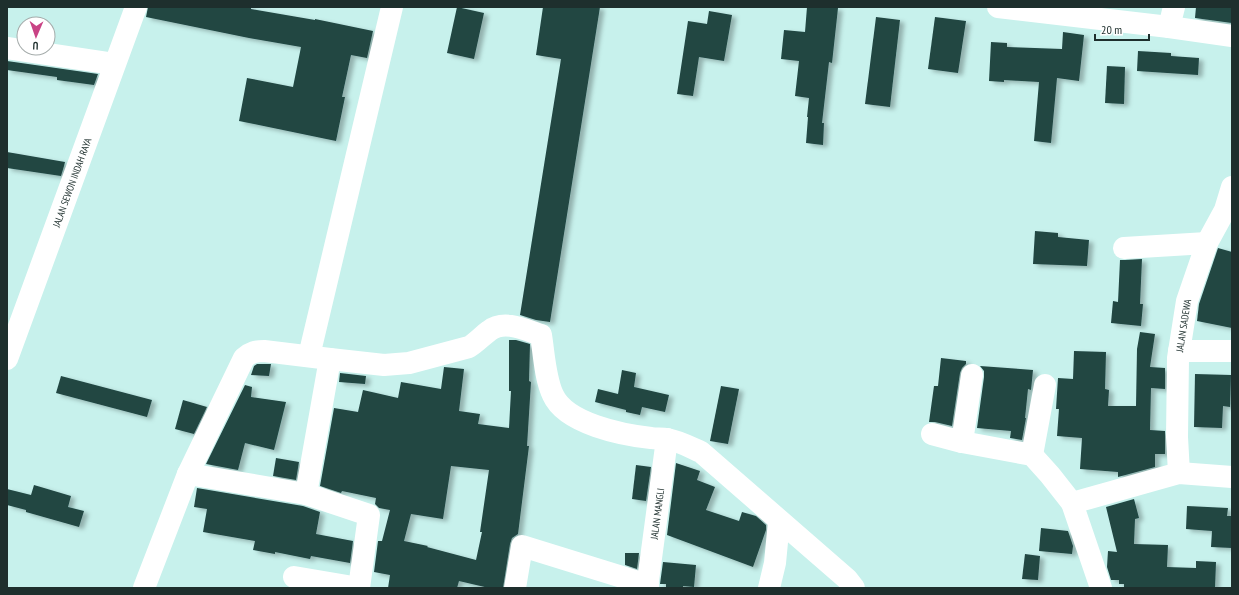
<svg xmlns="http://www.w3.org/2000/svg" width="1239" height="595" viewBox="0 0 1239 595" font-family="'PT Sans Narrow',sans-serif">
  <defs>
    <filter id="shadow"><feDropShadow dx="4.5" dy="2.5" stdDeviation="2" flood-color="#0004"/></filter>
  </defs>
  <rect width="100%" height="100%" fill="#c7f1ec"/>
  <!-- building -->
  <g fill="#204643" fill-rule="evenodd" filter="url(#shadow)">
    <polygon points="148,7 251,7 251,9 315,20 315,19 373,31 367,58 351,55 342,97 345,97 336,141 239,121 247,78 293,87 301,47 249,38 146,17"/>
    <polygon points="457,7 484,13 474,59 447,53"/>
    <polygon points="543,7 600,7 550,322 536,320 520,315 561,59 536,55"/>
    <polygon points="807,7 838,8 832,63 829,62 822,123 824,123 823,145 806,143 808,117 807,117 809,98 795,96 799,61 781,59 784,30 805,32"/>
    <polygon points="1196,7 1232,7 1232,23 1195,18"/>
    <polygon points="709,11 732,15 724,61 699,57 693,96 677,94 688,21 707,24"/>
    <polygon points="876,17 900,20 890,107 865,104"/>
    <polygon points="935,17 966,21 958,73 928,69"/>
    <polygon points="1063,32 1084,35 1079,81 1057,78 1051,143 1034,141 1039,82 1004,80 1004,82 989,81 991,42 1007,43 1007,47 1062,49"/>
    <polygon points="1138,51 1171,53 1171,56 1199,58 1198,75 1137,71"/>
    <polygon points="7,61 98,74 94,85 57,80 57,77 7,70"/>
    <polygon points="1107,66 1125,67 1124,104 1105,103"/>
    <polygon points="7,152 65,162 64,166 61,176 7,168"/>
    <polygon points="1035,231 1058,233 1058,237 1089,240 1087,266 1033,264"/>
    <polygon points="1218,248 1232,252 1232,328 1197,321 1199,304"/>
    <polygon points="1142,259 1140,304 1143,304 1141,326 1111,323 1113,301 1118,302 1120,260 1125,260"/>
    <polygon points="1140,332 1155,334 1150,367 1165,368 1165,389 1151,388 1150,430 1165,431 1165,454 1155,454 1155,467 1118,477 1118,472 1080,469 1082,438 1057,436 1059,409 1056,409 1058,378 1073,379 1074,351 1106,352 1105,389 1109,390 1108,406 1136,406 1137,349"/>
    <path d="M 509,340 L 516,340 L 530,344 L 529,381 L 531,382 L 527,446 L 529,446 L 518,534 L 512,538 L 510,544 L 503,588 L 489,588 L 459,581 L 457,588 L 388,588 L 390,575 L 374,572 L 378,541 L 382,541 L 390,510 L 379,508 L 375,504 L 376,498 L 342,491 L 341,493 L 320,486 L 334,408 L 358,412 L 363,390 L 398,398 L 401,382 L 441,389 L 444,367 L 464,369 L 459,411 L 480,414 L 478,424 L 509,428 L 511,391 L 509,391 ZM 451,466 L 489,470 L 480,532 L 482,532 L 476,560 L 427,547 L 428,546 L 404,541 L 411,514 L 443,519 Z"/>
    <polygon points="941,358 966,361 966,364 962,368 960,373 952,426 935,422 929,422 934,386 938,386"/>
    <polygon points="263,364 271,364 269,376 251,375 254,366 257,364"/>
    <polygon points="980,366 1033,370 1031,390 1028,389 1025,418 1026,418 1022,440 1010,438 1011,431 977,428 984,377 984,371"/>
    <polygon points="622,370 636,373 634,387 669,395 665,412 642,407 640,415 626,412 626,410 595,402 598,389 618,394"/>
    <polygon points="340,373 366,376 365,384 339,382"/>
    <polygon points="1195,374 1231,375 1230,407 1223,406 1222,428 1194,427"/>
    <polygon points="61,376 152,400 147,417 56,393"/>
    <polygon points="245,385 252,387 251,397 286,402 274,450 245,443 238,470 206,464"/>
    <polygon points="721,386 739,389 728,444 710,441"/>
    <polygon points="183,400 207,407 194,434 175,429"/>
    <polygon points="276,458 299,462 296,480 273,476"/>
    <polygon points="676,463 700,471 697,480 715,487 706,510 739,521 742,512 756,516 766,525 766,530 753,567 667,535"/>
    <polygon points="636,465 651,467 646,501 632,499"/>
    <polygon points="34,485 71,496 68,507 84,511 79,527 26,512 26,510 7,505 7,489 31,495"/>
    <polygon points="197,488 303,506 320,512 316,534 353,541 350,563 311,556 310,559 275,552 275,554 253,550 255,541 203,532 207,509 194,507"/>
    <polygon points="1134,499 1139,518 1135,519 1134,544 1168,545 1167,567 1196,568 1196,561 1216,562 1215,588 1124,588 1124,584 1119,584 1119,580 1111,580 1107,567 1108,551 1117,552 1106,507"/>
    <polygon points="1187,506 1228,508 1227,516 1232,516 1232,548 1211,547 1212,531 1186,529"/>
    <polygon points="1041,528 1068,531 1073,546 1072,554 1039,551"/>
    <polygon points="625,553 639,553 637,569 625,565"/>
    <polygon points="1025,554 1040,556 1038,580 1022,579"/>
    <polygon points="663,562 696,565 694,587 683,586 683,588 666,588 666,584 660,584"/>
  </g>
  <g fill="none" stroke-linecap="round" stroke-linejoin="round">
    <!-- minor -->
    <g stroke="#fff" stroke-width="22">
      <polyline points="1169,27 1174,7"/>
      <polyline points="7,48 114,64"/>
      <polyline points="1124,248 1207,243"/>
      <polyline points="1179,351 1232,351"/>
      <polyline points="309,356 392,7"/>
      <path id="s1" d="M 7,359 L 136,7"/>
      <polyline points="932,434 962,442 1032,455 1050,475 1072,503 1101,588"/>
      <polyline points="962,442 972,375"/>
      <polyline points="1032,455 1045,385"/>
      <path id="s2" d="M 1179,473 L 1177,437 L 1178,358 L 1187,301 L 1207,243 L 1225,210 L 1232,187"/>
      <polyline points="188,474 306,494 369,515 359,588"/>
      <polyline points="306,494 330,359"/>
      <polyline points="1072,503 1179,473 1232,477"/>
      <polyline points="294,577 359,588"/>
      <path d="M 144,588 L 188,474 L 244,358 C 251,352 256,351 264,351 L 330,359 L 384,365 L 409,363 L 469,347 C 477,342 482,336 489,331 C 504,319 526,330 541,335 C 544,354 545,378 553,395 C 566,424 623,435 651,438 C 656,439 662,438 667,439 C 679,441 690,447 701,452 L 847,579 L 854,588"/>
      <polyline points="515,588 522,546 648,585"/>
      <path id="s3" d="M 647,588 L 667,439"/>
      <polyline points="769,588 775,563 779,521"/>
    </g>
    <!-- major -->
    <polyline stroke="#fff" stroke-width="22" points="998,7 1169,27 1232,36"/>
  </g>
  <g text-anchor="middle" stroke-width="4" stroke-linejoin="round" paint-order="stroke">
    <!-- street labels -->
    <g font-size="10" fill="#1e2f2d" stroke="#fff">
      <text dy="4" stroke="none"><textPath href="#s1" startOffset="188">JALAN SEWON INDAH RAYA</textPath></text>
      <text dy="4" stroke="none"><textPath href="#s2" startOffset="148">JALAN SADEWA</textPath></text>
      <text dy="4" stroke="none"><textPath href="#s3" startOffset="75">JALAN MANGLI</textPath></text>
    </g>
  </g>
  <!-- border -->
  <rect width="1239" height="595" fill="none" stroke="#1e2f2d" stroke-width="16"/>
  <!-- north arrow -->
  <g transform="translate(36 36) rotate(182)"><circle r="19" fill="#ffffff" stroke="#a5acab"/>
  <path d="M0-3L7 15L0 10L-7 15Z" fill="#c94385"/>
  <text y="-6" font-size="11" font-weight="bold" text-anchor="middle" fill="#1e2f2d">U</text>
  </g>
  <!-- scale -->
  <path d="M1095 34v6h54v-6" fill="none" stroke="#1e2f2d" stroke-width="2"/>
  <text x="1101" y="34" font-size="12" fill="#1e2f2d" stroke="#ffffff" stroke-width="3" paint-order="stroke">20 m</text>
</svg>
